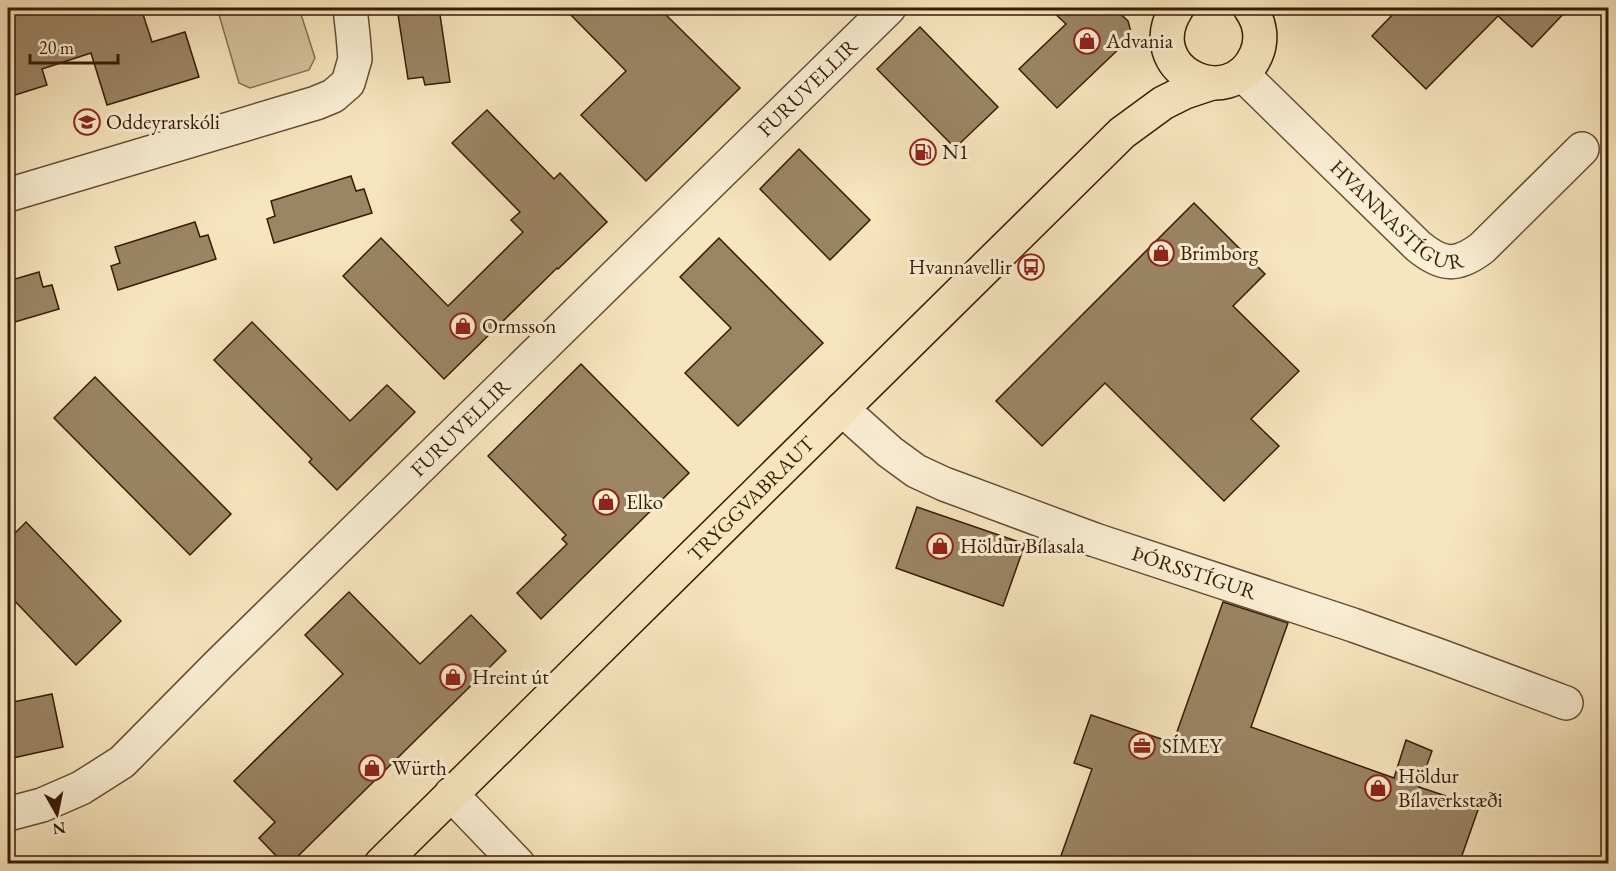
<svg xmlns="http://www.w3.org/2000/svg" width="1616" height="871" viewBox="0 0 1616 871" font-family="'EB Garamond',serif">
  <rect width="100%" height="100%" fill="#f7e5bd"/>
  <filter id="stains"><feTurbulence type="fractalNoise" baseFrequency=".00333" numOctaves="4"/><feColorMatrix values="0 0 0 0 .2 0 0 0 0 .09 0 0 0 0 .02 0 0 0 .5 -.17"/></filter>
  <radialGradient id="worn" r=".72"><stop offset=".6" stop-color="#630" stop-opacity="0"/><stop offset="1" stop-color="#630" stop-opacity=".3"/></radialGradient>
  <!-- green -->
  <polygon fill="#d6c39e" stroke="#867052" stroke-width="1.5" points="217,8 299,8 315,58 309,70 250,88 239,83"/>
  <!-- building -->
  <g fill="#9b8565" stroke="#371c06" stroke-width="1.5">
    <polygon points="8,8 141,8 152,42 185,32 199,77 107,105 91,53 42,69 47,85 15,95 14,90 8,92"/>
    <polygon points="397,8 439,8 450,82 425,85 423,77 408,79"/>
    <polygon points="564,8 659,8 740,88 646,181 581,115 626,71"/>
    <polygon points="1049,8 1114,8 1128,21 1131,32 1127,41 1057,108 1019,69 1066,24"/>
    <polygon points="1399,8 1569,8 1532,47 1498,16 1426,89 1372,36"/>
    <polygon points="920,27 998,107 955,148 877,69"/>
    <polygon points="487,110 554,179 560,173 607,222 558,269 557,268 444,379 343,276 381,238 448,306 523,232 511,220 520,212 452,143"/>
    <polygon points="799,149 870,220 830,260 760,189"/>
    <polygon points="351,176 356,191 364,189 372,213 274,243 267,219 275,216 271,201"/>
    <polygon points="1194,203 1265,274 1233,306 1299,371 1251,419 1279,446 1224,501 1105,383 1042,446 996,401"/>
    <polygon points="195,222 200,237 208,235 216,259 118,290 111,266 120,263 115,247"/>
    <polygon points="719,238 823,343 738,426 685,373 731,328 680,277"/>
    <polygon points="39,272 43,287 52,285 59,309 8,324 8,281"/>
    <polygon points="252,322 350,421 387,385 415,412 337,490 309,462 312,459 214,360"/>
    <polygon points="581,364 689,473 541,619 517,593 567,544 562,539 566,535 488,456"/>
    <polygon points="95,377 231,514 190,555 54,418"/>
    <polygon points="917,507 1025,544 1003,606 896,568"/>
    <polygon points="26,522 121,621 76,665 8,594 8,540"/>
    <polygon points="349,592 420,664 471,615 506,651 290,864 284,864 259,838 275,822 234,781 343,674 305,635"/>
    <polygon points="1223,602 1288,623 1251,727 1394,778 1406,740 1432,751 1419,787 1479,807 1459,864 1058,864 1092,769 1074,763 1091,715 1173,743"/>
    <polygon points="52,694 63,747 8,759 8,703"/>
  </g>
  <g fill="none" stroke-linecap="round" stroke-linejoin="round">
    <!-- minor casing -->
    <g stroke="#674e34" stroke-width="36">
      <g id="minor">
        <path id="s1" d="M 1242,74 L 1418,246 C 1442,266 1457,267 1482,248 L 1582,149"/>
        <polyline points="8,195 316,103 333,96 348,83 355,59 353,35 350,8"/>
        <path id="s2" d="M 842,409 L 890,452 L 916,471 L 944,484 L 1095,540 L 1353,625 L 1440,656 L 1566,703"/>
        <polyline points="451,794 518,864"/>
        <path id="s3" d="M 8,814 L 42,805 L 81,788 L 122,762 L 219,664 L 889,8"/>
      </g>
    </g>
    <!-- primary casing -->
    <g stroke="#371c06" stroke-width="36">
      <g id="primary">
        <path d="M 1177,8 C 1137,70 1230,114 1256,55 C 1263,39 1260,22 1250,8"/>
        <path id="s4" d="M 381,864 L 1122,133 L 1163,103 L 1185,92 L 1212,83"/>
      </g>
    </g>
    <!-- minor -->
    <use href="#minor" stroke="#faeed4" stroke-width="33"/>
    <!-- primary -->
    <use href="#primary" stroke="#f7e5bd" stroke-width="33"/>
  </g>
  <!-- icons -->
  <defs>
    <g id="shop-ring" transform="scale(1.35)"><circle r="9.5" fill="#faeed4" stroke="#8f2418" stroke-width="1.5"/><path d="M-5-2.5h2.3a2.7 3.5 0 0 1 5.4 0H5L5.5 6h-11ZM-1.5-2.5h3a1.5 2.3 0 0 0-3 0Z" fill="#8f2418"/></g>
    <g id="school-ring" transform="scale(1.35)"><circle r="9.5" fill="#faeed4" stroke="#8f2418" stroke-width="1.5"/><path d="M0-5L7-2L0 1L-7-2ZM-4 1L0 2.5L4 1V4Q0 6-4 4Z" fill="#8f2418"/></g>
    <g id="fuel-ring" transform="scale(1.35)"><circle r="9.5" fill="#faeed4" stroke="#8f2418" stroke-width="1.5"/><path d="M-5.5-6h7V0h2V4h1.3V-2.5L3-4.5l.8-.8L6-3V5H2.5V1h-1V6h-7ZM-4.2-4.7v3.2H.2V-4.7Z" fill="#8f2418"/></g>
    <g id="bus-ring" transform="scale(1.35)"><circle r="9.5" fill="#faeed4" stroke="#8f2418" stroke-width="1.5"/><path d="M-5-6H5V4H4V6H2V4H-2V6H-4V4H-5ZM-3.5-4V0h7V-4ZM-3.5 1.2v1.5H-2V1.2ZM2 1.2v1.5H3.5V1.2Z" fill="#8f2418"/></g>
    <g id="office-ring" transform="scale(1.35)"><circle r="9.5" fill="#faeed4" stroke="#8f2418" stroke-width="1.5"/><path d="M-6-3h4V-5.5h4V-3h4V5H-6ZM-1-4.5V-3h2v-1.5ZM-6 0V1H6V0Z" fill="#8f2418"/></g>
  </defs>
  <g fill-rule="evenodd">
    <use href="#shop-ring" x="1087" y="41"/>
    <use href="#school-ring" x="87" y="122"/>
    <use href="#fuel-ring" x="923" y="152"/>
    <use href="#shop-ring" x="1161" y="253"/>
    <use href="#bus-ring" x="1031" y="267"/>
    <use href="#shop-ring" x="463" y="326"/>
    <use href="#shop-ring" x="606" y="502"/>
    <use href="#shop-ring" x="940" y="546"/>
    <use href="#shop-ring" x="453" y="677"/>
    <use href="#office-ring" x="1142" y="746"/>
    <use href="#shop-ring" x="372" y="768"/>
    <use href="#shop-ring" x="1378" y="788"/>
  </g>
  <g text-anchor="middle" stroke-width="6" stroke-linejoin="round" paint-order="stroke">
    <!-- poi labels -->
    <g font-size="21" fill="#371c06" stroke="#faeed4" text-anchor="start">
      <text x="1106" y="48">Advania</text>
      <text x="106" y="129">Oddeyrarskóli</text>
      <text x="942" y="159">N1</text>
      <text x="1180" y="260">Brimborg</text>
      <text x="1012" y="274" text-anchor="end">Hvannavellir</text>
      <text x="482" y="333">Ormsson</text>
      <text x="626" y="509">Elko</text>
      <text x="960" y="553">Höldur Bílasala</text>
      <text x="472" y="684">Hreint út</text>
      <text x="1162" y="753">SÍMEY</text>
      <text x="392" y="775">Würth</text>
      <text x="1398" y="783">Höldur<tspan x="1398" dy="24">Bílaverkstæði</tspan></text>
    </g>
    <!-- street labels -->
    <g font-size="21" fill="#371c06" stroke="#faeed4">
      <text dy="7" stroke="none"><textPath href="#s3" startOffset="1088">FURUVELLIR</textPath></text>
      <text dy="7" stroke="none"><textPath href="#s1" startOffset="212">HVANNASTÍGUR</textPath></text>
      <text dy="7" stroke="none"><textPath href="#s3" startOffset="602">FURUVELLIR</textPath></text>
      <text dy="7" stroke="none"><textPath href="#s4" startOffset="520">TRYGGVABRAUT</textPath></text>
      <text dy="7" stroke="none"><textPath href="#s2" startOffset="393">ÞÓRSSTÍGUR</textPath></text>
    </g>
  </g>
  <!-- margin -->
  <rect width="1616" height="871" fill="none" stroke="#f7e5bd" stroke-width="30"/>
  <rect x="9" y="9" width="1598" height="853" fill="none" stroke="#371c06" stroke-width="3"/>
  <rect x="15" y="15" width="1586" height="841" fill="none" stroke="#371c06" stroke-width="1.5"/>
  <!-- north arrow -->
  <g transform="translate(57 814) rotate(171)" stroke="#faeed4" stroke-width="4.5" paint-order="stroke">
  <path d="M0-4.5L10 22L0 15L-10 22Z" fill="#371c06"/>
  <text y="-9" font-size="16" font-weight="bold" text-anchor="middle" fill="#371c06">N</text>
  </g>
  <!-- scale -->
  <path d="M30 54v9h88v-9" fill="none" stroke="#371c06" stroke-width="3"/>
  <text x="39" y="54" font-size="18" fill="#371c06" stroke="#faeed4" stroke-width="4.5" paint-order="stroke">20 m</text>
  <rect width="100%" height="100%" filter="url(#stains)"/>
  <rect width="100%" height="100%" fill="url(#worn)"/>
</svg>
